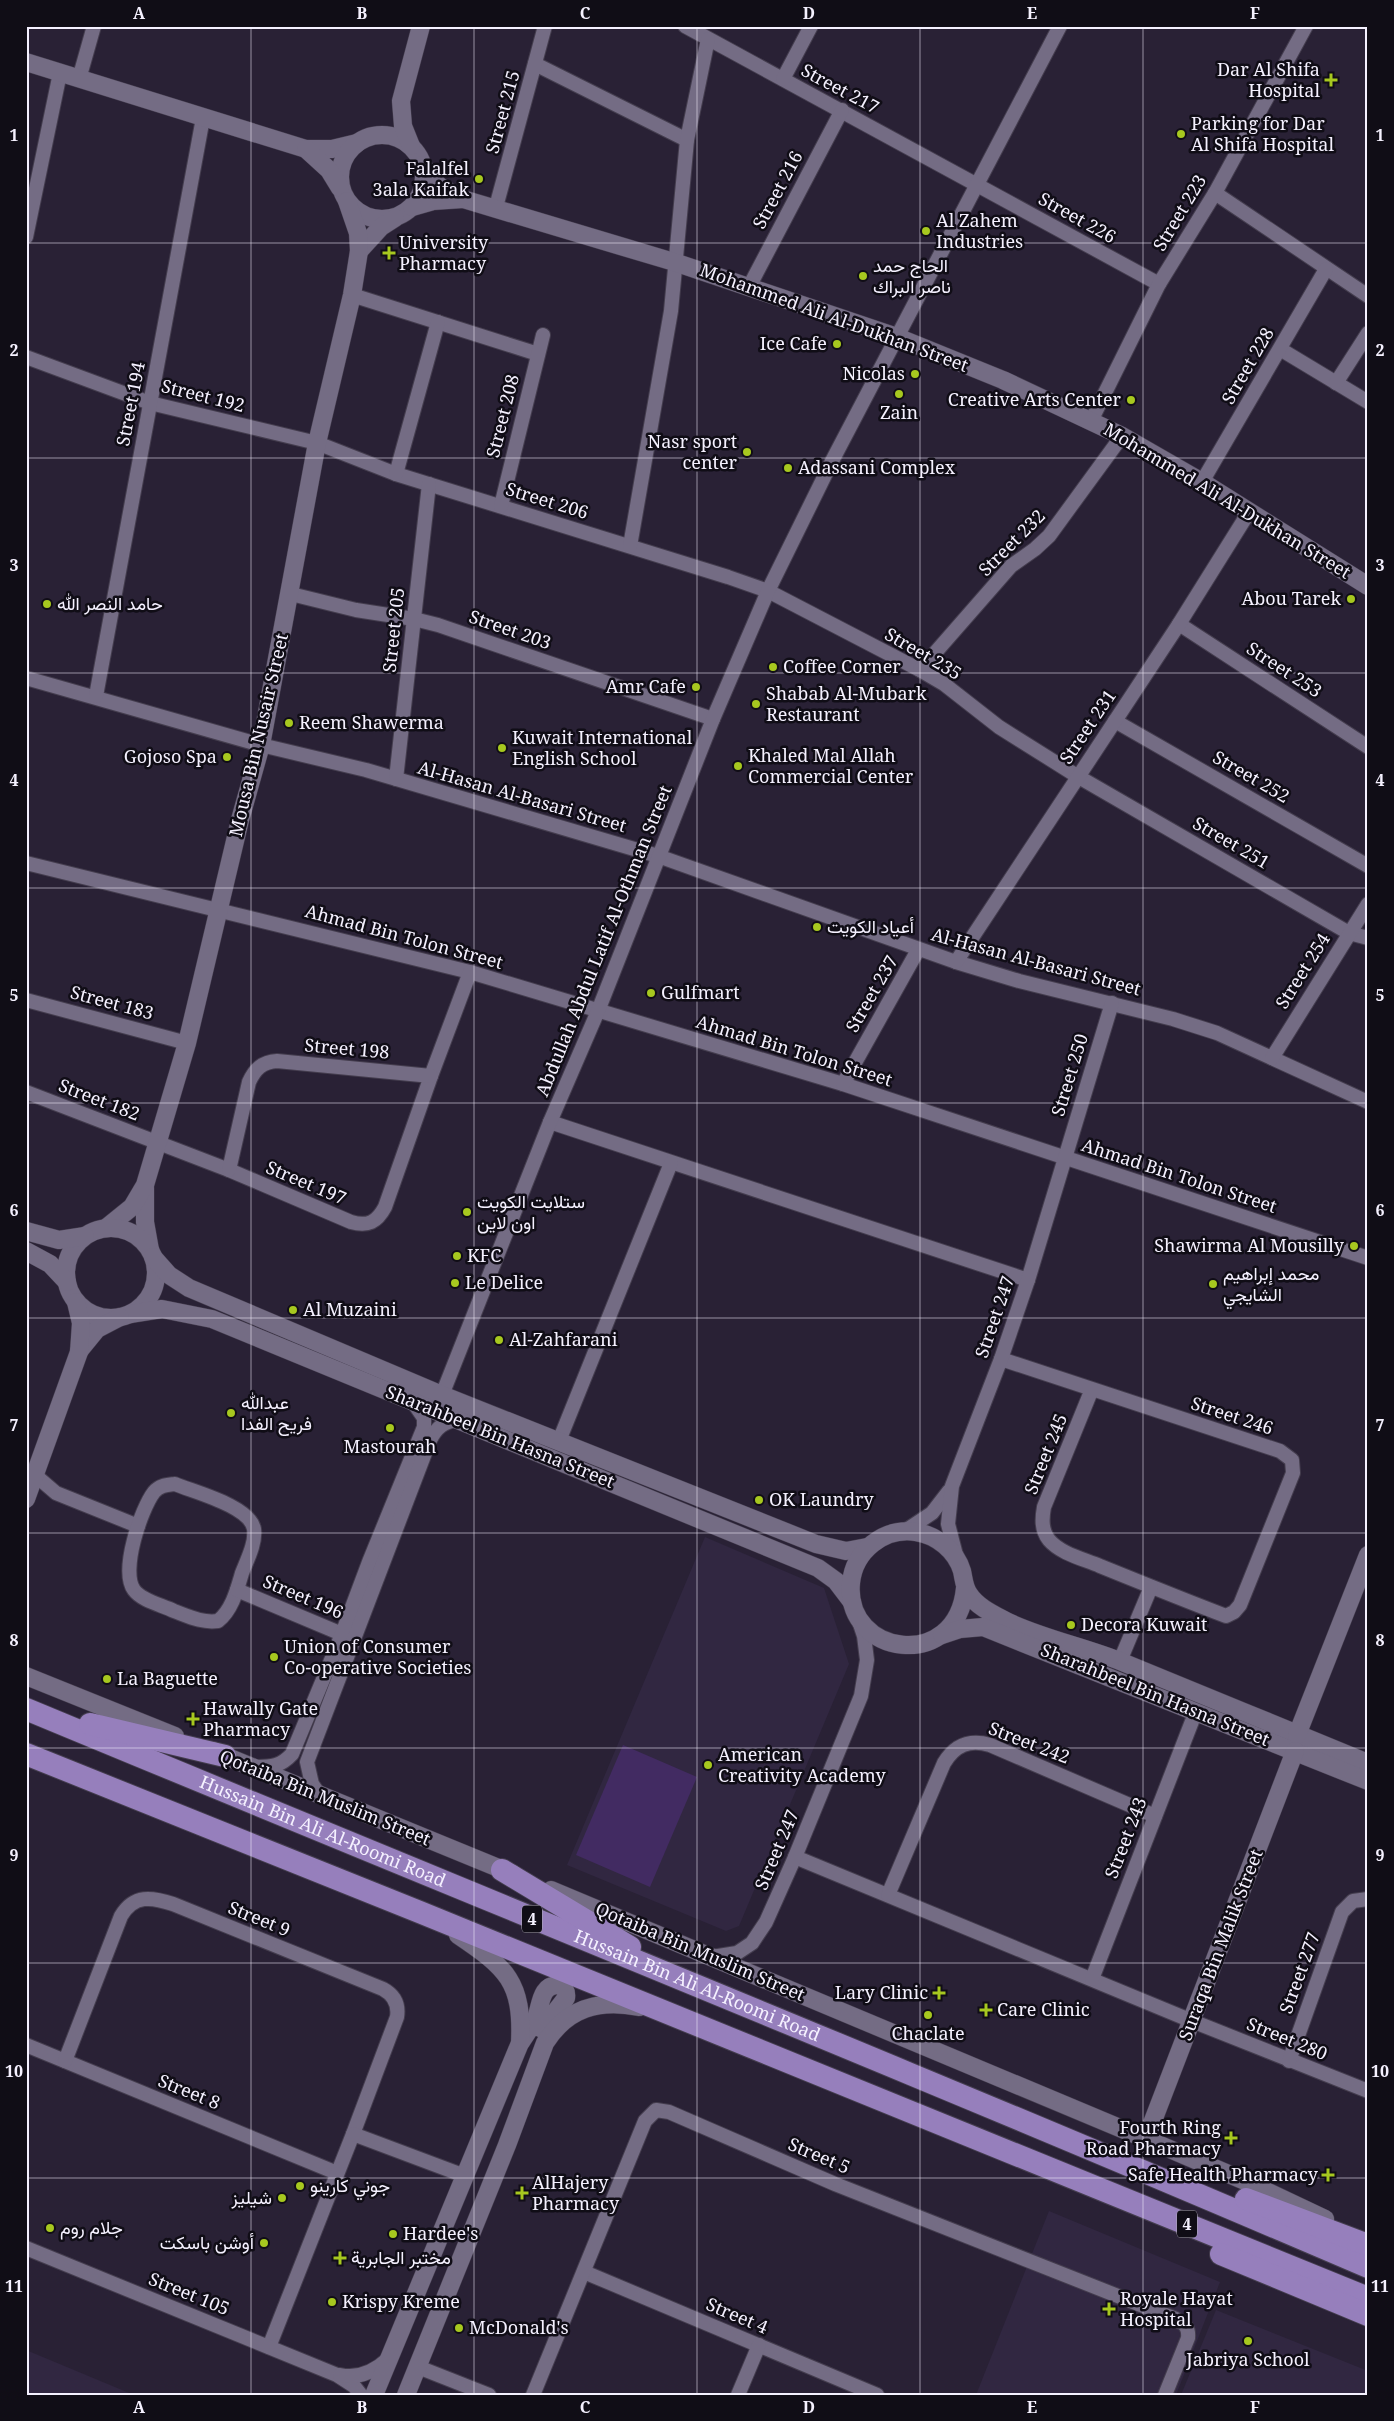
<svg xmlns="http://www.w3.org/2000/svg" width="1394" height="2421" viewBox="0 0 1394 2421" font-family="'Noto Serif',Vazirmatn,serif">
  <rect width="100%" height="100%" fill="#292135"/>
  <!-- built -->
  <g fill="#312741">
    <polygon points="705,1537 824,1588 849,1664 739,1926 726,1931 567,1865"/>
    <polygon points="1049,2211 1220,2282 1176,2395 976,2395"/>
    <polygon points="1216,2310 1368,2371 1368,2395 1181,2395"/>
    <polygon points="26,2350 134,2395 26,2395"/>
  </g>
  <!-- green -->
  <polygon fill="#422b62" points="623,1745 697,1777 650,1887 576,1855"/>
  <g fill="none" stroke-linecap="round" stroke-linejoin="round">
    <!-- minor casing -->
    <g stroke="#443d4e" stroke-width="16">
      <g id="minor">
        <polyline points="685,26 1159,284"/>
        <polyline points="535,64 687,140"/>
        <polyline points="79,79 94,26"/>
        <polyline points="783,79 811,26"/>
        <polyline points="1215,193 1368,296"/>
        <polyline points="496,207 545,26"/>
        <polyline points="26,237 60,73"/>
        <polyline points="749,287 842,110"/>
        <polyline points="352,295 538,354"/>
        <polyline points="1280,349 1368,402"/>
        <polyline points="26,357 150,403 317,443 396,474 728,577 768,591 920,670 944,684 999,727 1077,776 1349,933 1368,938"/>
        <polyline points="1336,383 1368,333"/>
        <polyline points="1091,421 1159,284 1215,193 1306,26"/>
        <polyline points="396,474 438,322"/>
        <polyline points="1202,482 1326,269"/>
        <polyline points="501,506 543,335"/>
        <polyline points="630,546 671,311 687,140 708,39"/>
        <polyline points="291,594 356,610 414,619 438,625 713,719"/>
        <polyline points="1179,624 1368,747"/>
        <polyline points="920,670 1011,566 1035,549 1049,536 1122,436"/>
        <polyline points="26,678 261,745 366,770 658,856 956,962 1019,981 1173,1019 1217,1033 1368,1102"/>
        <polyline points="96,696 203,118"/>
        <polyline points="1115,721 1368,866"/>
        <polyline points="396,779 429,484"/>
        <polyline points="26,863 470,972 843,1084 1368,1258"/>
        <polyline points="956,962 1179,624 1249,512"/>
        <polyline points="26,1000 187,1043"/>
        <polyline points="1272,1058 1368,904"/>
        <polyline points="843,1084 918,950"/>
        <path d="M 26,1092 L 229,1170 L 351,1222 C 368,1227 377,1222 385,1207 L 431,1076 L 470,972"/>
        <polyline points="550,1122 1028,1280"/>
        <path d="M 229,1170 L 249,1082 C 255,1069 262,1062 277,1061 L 431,1076"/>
        <path d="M 1001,1359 L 1280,1451 L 1292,1460 L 1293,1473 L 1240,1605 L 1234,1612 L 1226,1616 C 1184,1600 1142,1583 1100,1566 C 1084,1559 1061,1554 1049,1540 C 1041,1530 1042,1518 1044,1507 L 1092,1389"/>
        <polyline points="442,1395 550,1122 598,1011 713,719 768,591 831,463 1060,26"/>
        <polyline points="559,1441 671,1163"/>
        <polyline points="35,1475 56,1493 138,1526"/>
        <path d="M 175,1484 C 194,1492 250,1506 254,1529 C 256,1543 247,1560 242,1573 C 237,1590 232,1610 218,1621 C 202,1623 190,1617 174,1611 C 162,1605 142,1601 134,1590 C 120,1571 141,1509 154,1492 C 160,1485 167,1485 175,1484 Z"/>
        <polyline points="905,1531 932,1513 949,1491"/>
        <polyline points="956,1555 948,1524 952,1486 1001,1359 1028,1280 1112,1003"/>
        <polyline points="237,1590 349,1637"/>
        <polyline points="1120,1661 1151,1587"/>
        <path d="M 256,1767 C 272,1767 281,1766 292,1754 L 342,1634 L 369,1562 L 424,1427 L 424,1418 L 413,1402"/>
        <path d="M 320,1796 L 312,1784 L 307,1762 L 430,1440 C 436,1428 444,1421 458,1420"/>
        <polyline points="795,1857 1192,2021 1368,2091"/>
        <path d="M 888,1895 L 944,1763 C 955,1745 969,1739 990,1745 L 1155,1816"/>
        <polyline points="712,1957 737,1953 752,1943 766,1922 795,1857 861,1696 867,1660 864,1636 859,1621"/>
        <polyline points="1092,1979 1196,1711"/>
        <polyline points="26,2045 337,2173"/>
        <path d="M 65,2061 L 121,1916 C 134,1894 152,1897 173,1904 L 383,1989 C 394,1995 399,2004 397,2017 L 353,2134 L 269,2347"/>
        <polyline points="1289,2061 1342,1912 1353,1901 1368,1899"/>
        <polyline points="353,2134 465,2176"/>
        <polyline points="26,2248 337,2375 354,2386 361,2395"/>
        <polyline points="584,2272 877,2395"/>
        <polyline points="418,2367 489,2395"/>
        <path d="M 340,2375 C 359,2379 374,2372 388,2359"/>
        <path d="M 533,2395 L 645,2121 L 656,2110 L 669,2112 L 835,2184 L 1176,2319 C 1185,2324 1189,2327 1188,2338 L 1165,2395"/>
        <polyline points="738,2395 759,2345"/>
      </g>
    </g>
    <!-- tertiary casing -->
    <g stroke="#443d4e" stroke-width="19">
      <g id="tertiary">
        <polyline points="26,62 306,149 332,149 357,143"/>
        <circle cx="382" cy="177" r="42"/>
        <polyline points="411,146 403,126 401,101 421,26"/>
        <polyline points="306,149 329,170 340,188"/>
        <polyline points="422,165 439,186 463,199 674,262 897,337 1003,380 1122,436 1202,482 1368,586"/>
        <polyline points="412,207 433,201 463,199"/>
        <polyline points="359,251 381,227 395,218"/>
        <polyline points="145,1188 145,1222 150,1250"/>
        <polyline points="106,1228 132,1207 145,1185 187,1043 240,820 261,745 317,443 352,295 359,251 358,233 347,201"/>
        <circle cx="111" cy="1273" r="45"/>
        <polyline points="26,1231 59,1240 85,1236"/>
        <polyline points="26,1251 50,1264 67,1282"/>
        <polyline points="153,1257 169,1275 189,1288 442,1395 816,1544 846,1551 867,1547"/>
        <polyline points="130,1314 162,1309 212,1319 818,1568 836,1581 852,1602"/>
        <polyline points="79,1351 97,1329 120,1317"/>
        <polyline points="26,1499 79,1352 81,1323 76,1302"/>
        <path d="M 965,1588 C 957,1673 844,1656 851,1583 C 854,1551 884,1527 916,1532 C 937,1535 956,1551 962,1571 C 964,1580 964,1587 969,1594 C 977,1607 995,1615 1008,1622 C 1044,1639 1085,1647 1122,1662 C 1204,1695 1286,1730 1368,1763"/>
        <polyline points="942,1635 960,1629 983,1627 1368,1781"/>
        <polyline points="26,1676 175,1736"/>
        <polyline points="1297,1735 1368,1555"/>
        <polyline points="213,1751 513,1874"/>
        <polyline points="551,1890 1146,2139 1245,2181 1325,2219"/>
        <path d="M 521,2042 C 526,2034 532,2026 536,2018 C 541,2006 540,1984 559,1985 C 565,1988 567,1991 566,1998 L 542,2029"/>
        <polyline points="1146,2139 1295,1751"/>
        <path d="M 374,2395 L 520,2043 C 523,1982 507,1968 458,1935"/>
        <path d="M 406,2395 L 507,2145 L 545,2043 C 567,2008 599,1999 639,2007"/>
      </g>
    </g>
    <!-- trunk casing -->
    <g stroke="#443d4e" stroke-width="24">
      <g id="trunk">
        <path id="s1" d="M 26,1709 C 474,1895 923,2076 1368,2267"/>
        <polyline points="90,1724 225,1756"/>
        <polyline points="26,1754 422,1913 1368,2298"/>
        <polyline points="502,1870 630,1947"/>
        <polyline points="1246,2199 1368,2245"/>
        <polyline points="1221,2254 1368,2315"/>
      </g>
    </g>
    <!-- minor -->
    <use href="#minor" stroke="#746c84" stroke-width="14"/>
    <!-- tertiary -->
    <use href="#tertiary" stroke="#746c84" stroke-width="18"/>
    <!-- trunk -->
    <use href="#trunk" stroke="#967fbc" stroke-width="22"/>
  </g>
  <!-- grid -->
  <path fill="none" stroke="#f5f1ff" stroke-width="1" stroke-opacity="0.55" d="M 251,26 L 251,2395M 474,26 L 474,2395M 697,26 L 697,2395M 920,26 L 920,2395M 1143,26 L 1143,2395M 26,243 L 1368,243M 26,458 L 1368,458M 26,673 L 1368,673M 26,888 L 1368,888M 26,1103 L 1368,1103M 26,1318 L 1368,1318M 26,1533 L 1368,1533M 26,1748 L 1368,1748M 26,1963 L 1368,1963M 26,2178 L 1368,2178"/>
  <!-- markers -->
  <g fill="#a7c81f" stroke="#100d16" stroke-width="2">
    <path d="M1328.5 72.5h5v5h5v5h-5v5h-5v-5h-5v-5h5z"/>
    <circle cx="1181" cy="134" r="5"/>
    <circle cx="479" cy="179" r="5"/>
    <circle cx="926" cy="231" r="5"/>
    <path d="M386.5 245.5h5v5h5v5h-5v5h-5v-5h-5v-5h5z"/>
    <circle cx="863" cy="276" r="5"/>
    <circle cx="837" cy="344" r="5"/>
    <circle cx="915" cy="374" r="5"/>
    <circle cx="899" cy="394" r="5"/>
    <circle cx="1131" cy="400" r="5"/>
    <circle cx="747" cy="452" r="5"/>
    <circle cx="788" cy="468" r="5"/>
    <circle cx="1351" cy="599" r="5"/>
    <circle cx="47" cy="604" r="5"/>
    <circle cx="773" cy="667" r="5"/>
    <circle cx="696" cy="687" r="5"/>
    <circle cx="756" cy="704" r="5"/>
    <circle cx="289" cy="723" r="5"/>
    <circle cx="502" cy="748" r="5"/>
    <circle cx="227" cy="757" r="5"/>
    <circle cx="738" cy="766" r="5"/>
    <circle cx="817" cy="927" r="5"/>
    <circle cx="651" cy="993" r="5"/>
    <circle cx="467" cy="1212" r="5"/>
    <circle cx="1354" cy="1246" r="5"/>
    <circle cx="457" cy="1256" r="5"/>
    <circle cx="455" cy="1283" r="5"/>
    <circle cx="1213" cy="1284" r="5"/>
    <circle cx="293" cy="1310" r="5"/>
    <circle cx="499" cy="1340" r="5"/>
    <circle cx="231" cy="1413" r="5"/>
    <circle cx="390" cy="1428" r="5"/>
    <circle cx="759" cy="1500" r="5"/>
    <circle cx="1071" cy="1625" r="5"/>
    <circle cx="274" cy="1657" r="5"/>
    <circle cx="107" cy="1679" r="5"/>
    <path d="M190.5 1711.5h5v5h5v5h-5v5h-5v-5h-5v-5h5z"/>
    <circle cx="708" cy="1765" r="5"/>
    <path d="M936.5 1985.5h5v5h5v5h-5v5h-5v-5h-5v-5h5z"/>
    <path d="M983.5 2002.5h5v5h5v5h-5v5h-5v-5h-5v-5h5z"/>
    <circle cx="928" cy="2015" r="5"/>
    <path d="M1228.5 2130.5h5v5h5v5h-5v5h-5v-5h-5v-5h5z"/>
    <path d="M1325.5 2167.5h5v5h5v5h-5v5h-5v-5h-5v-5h5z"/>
    <circle cx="300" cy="2186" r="5"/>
    <path d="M519.5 2185.5h5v5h5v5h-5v5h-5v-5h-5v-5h5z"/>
    <circle cx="282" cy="2198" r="5"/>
    <circle cx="50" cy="2228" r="5"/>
    <circle cx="393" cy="2234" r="5"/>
    <circle cx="264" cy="2243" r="5"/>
    <path d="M337.5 2250.5h5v5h5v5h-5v5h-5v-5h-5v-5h5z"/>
    <circle cx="332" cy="2302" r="5"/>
    <path d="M1106.5 2301.5h5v5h5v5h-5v5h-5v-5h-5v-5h5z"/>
    <circle cx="459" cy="2328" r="5"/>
    <circle cx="1248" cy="2341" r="5"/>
  </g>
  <g text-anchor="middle" stroke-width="5" stroke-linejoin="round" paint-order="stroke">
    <!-- shield labels -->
    <g fill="#100d16" stroke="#b0adb9" stroke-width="1">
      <rect x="522" y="1905.5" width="20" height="27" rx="4"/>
      <rect x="1177" y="2210.5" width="20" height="27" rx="4"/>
    </g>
    <g font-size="16" font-weight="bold" fill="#f5f1ff">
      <text x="532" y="1925">4</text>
      <text x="1187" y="2230">4</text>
    </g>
    <!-- poi labels -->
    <g font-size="18" fill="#f5f1ff" stroke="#100d16" text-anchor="start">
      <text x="1320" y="76" text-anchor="end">Dar Al Shifa<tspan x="1320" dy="21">Hospital</tspan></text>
      <text x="1191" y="130">Parking for Dar<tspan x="1191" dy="21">Al Shifa Hospital</tspan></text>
      <text x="469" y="175" text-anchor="end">Falalfel<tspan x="469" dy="21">3ala Kaifak</tspan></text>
      <text x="936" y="227">Al Zahem<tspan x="936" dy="21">Industries</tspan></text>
      <text x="399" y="249">University<tspan x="399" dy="21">Pharmacy</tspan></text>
      <text x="873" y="272">الحاج حمد<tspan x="873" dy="21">ناصر البراك</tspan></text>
      <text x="827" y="350" text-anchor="end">Ice Cafe</text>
      <text x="905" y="380" text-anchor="end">Nicolas</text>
      <text x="1121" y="406" text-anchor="end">Creative Arts Center</text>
      <text x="899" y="419" text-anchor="middle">Zain</text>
      <text x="737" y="448" text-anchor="end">Nasr sport<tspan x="737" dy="21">center</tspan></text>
      <text x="798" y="474">Adassani Complex</text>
      <text x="1341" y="605" text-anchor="end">Abou Tarek</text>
      <text x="57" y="610">حامد النصر الله</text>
      <text x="783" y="673">Coffee Corner</text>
      <text x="686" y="693" text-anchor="end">Amr Cafe</text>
      <text x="766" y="700">Shabab Al-Mubark<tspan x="766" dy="21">Restaurant</tspan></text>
      <text x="299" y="729">Reem Shawerma</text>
      <text x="512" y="744">Kuwait International<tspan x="512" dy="21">English School</tspan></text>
      <text x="748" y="762">Khaled Mal Allah<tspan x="748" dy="21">Commercial Center</tspan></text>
      <text x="217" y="763" text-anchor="end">Gojoso Spa</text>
      <text x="827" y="933">أعياد الكويت</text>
      <text x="661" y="999">Gulfmart</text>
      <text x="477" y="1208">ستلايت الكويت<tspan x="477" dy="21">اون لاين</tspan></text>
      <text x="1344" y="1252" text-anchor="end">Shawirma Al Mousilly</text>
      <text x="467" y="1262">KFC</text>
      <text x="1223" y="1280">محمد إبراهيم<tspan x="1223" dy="21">الشايجي</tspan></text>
      <text x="465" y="1289">Le Delice</text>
      <text x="303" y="1316">Al Muzaini</text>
      <text x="509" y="1346">Al-Zahfarani</text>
      <text x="241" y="1409">عبدالله<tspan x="241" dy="21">فريح الفدا</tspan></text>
      <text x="390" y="1453" text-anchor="middle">Mastourah</text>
      <text x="769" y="1506">OK Laundry</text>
      <text x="1081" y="1631">Decora Kuwait</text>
      <text x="284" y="1653">Union of Consumer<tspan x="284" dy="21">Co-operative Societies</tspan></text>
      <text x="117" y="1685">La Baguette</text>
      <text x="203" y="1715">Hawally Gate<tspan x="203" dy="21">Pharmacy</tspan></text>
      <text x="718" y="1761">American<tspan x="718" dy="21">Creativity Academy</tspan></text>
      <text x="928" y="1999" text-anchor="end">Lary Clinic</text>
      <text x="997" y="2016">Care Clinic</text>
      <text x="928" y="2040" text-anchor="middle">Chaclate</text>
      <text x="1221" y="2134" text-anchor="end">Fourth Ring<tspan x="1221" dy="21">Road Pharmacy</tspan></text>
      <text x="1318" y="2181" text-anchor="end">Safe Health Pharmacy</text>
      <text x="532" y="2189">AlHajery<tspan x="532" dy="21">Pharmacy</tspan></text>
      <text x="310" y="2192">جوني كارينو</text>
      <text x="272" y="2204" text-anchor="end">شيليز</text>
      <text x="60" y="2234">جلام روم</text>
      <text x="403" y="2240">Hardee's</text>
      <text x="254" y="2249" text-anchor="end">أوشن باسكت</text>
      <text x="351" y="2264">مختبر الجابرية</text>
      <text x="1120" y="2305">Royale Hayat<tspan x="1120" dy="21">Hospital</tspan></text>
      <text x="342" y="2308">Krispy Kreme</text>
      <text x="469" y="2334">McDonald's</text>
      <text x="1248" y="2366" text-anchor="middle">Jabriya School</text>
    </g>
    <!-- street labels -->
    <g font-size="18" fill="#f5f1ff" stroke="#100d16">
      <text transform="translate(840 89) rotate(28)" y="6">Street 217</text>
      <text transform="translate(503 112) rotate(-75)" y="6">Street 215</text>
      <text transform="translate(778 190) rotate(-62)" y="6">Street 216</text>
      <text transform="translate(1180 213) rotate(-59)" y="6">Street 223</text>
      <text transform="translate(1077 218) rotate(29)" y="6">Street 226</text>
      <text transform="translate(834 318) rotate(20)" y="6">Mohammed Ali Al-Dukhan Street</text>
      <text transform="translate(1248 366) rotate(-60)" y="6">Street 228</text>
      <text transform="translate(203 396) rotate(14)" y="6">Street 192</text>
      <text transform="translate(131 404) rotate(-79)" y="6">Street 194</text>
      <text transform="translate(503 416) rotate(-76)" y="6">Street 208</text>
      <text transform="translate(547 501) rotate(17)" y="6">Street 206</text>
      <text transform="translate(1227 501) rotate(31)" y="6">Mohammed Ali Al-Dukhan Street</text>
      <text transform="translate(1012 543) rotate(-45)" y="6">Street 232</text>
      <text transform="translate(394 630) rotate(-84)" y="6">Street 205</text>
      <text transform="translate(510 630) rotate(19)" y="6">Street 203</text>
      <text transform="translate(923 654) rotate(30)" y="6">Street 235</text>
      <text transform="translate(1284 670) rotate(33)" y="6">Street 253</text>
      <text transform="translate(1088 727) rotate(-56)" y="6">Street 231</text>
      <text transform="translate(259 735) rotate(-77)" y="6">Mousa Bin Nusair Street</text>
      <text transform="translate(1251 777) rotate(30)" y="6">Street 252</text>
      <text transform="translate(522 797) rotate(16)" y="6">Al-Hasan Al-Basari Street</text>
      <text transform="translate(1231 843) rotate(30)" y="6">Street 251</text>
      <text transform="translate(404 937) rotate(15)" y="6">Ahmad Bin Tolon Street</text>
      <text transform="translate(604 941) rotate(-68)" y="6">Abdullah Abdul Latif Al-Othman Street</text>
      <text transform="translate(1036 962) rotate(15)" y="6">Al-Hasan Al-Basari Street</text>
      <text transform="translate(1303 971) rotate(-58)" y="6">Street 254</text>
      <text transform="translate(872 994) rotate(-60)" y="6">Street 237</text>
      <text transform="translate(112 1003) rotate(15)" y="6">Street 183</text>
      <text transform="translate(347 1049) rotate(5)" y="6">Street 198</text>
      <text transform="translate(794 1051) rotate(17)" y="6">Ahmad Bin Tolon Street</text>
      <text transform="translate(1070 1075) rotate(-73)" y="6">Street 250</text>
      <text transform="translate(99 1100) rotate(21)" y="6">Street 182</text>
      <text transform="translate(1179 1176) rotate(18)" y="6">Ahmad Bin Tolon Street</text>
      <text transform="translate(306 1183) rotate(23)" y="6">Street 197</text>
      <text transform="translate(995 1317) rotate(-71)" y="6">Street 247</text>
      <text transform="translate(1232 1416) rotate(18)" y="6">Street 246</text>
      <text transform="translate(500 1437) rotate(22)" y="6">Sharahbeel Bin Hasna Street</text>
      <text transform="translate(1046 1454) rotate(-68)" y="6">Street 245</text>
      <text transform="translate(303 1597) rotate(23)" y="6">Street 196</text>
      <text transform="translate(1155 1695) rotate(22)" y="6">Sharahbeel Bin Hasna Street</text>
      <text transform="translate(1029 1743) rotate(21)" y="6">Street 242</text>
      <text transform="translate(325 1798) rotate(22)" y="6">Qotaiba Bin Muslim Street</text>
      <text dy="6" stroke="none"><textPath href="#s1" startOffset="321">Hussain Bin Ali Al-Roomi Road</textPath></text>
      <text transform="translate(1126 1838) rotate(-69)" y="6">Street 243</text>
      <text transform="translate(777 1850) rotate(-67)" y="6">Street 247</text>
      <text transform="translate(259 1919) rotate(22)" y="6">Street 9</text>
      <text transform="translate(1221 1945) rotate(-69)" y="6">Suraqa Bin Malik Street</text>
      <text transform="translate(700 1952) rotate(23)" y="6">Qotaiba Bin Muslim Street</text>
      <text transform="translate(1300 1973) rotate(-70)" y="6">Street 277</text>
      <text dy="6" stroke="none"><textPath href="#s1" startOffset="726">Hussain Bin Ali Al-Roomi Road</textPath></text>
      <text transform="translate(1287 2039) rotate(22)" y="6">Street 280</text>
      <text transform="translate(189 2092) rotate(22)" y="6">Street 8</text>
      <text transform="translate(819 2156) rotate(23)" y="6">Street 5</text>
      <text transform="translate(189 2294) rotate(22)" y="6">Street 105</text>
      <text transform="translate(737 2316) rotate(23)" y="6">Street 4</text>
    </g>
  </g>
  <!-- border -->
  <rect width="1394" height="2421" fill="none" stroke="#100d16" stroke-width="55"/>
  <rect x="28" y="28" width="1338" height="2366" fill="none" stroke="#f5f1ff" stroke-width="2"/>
  <g font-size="16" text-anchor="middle" font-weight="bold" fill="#f5f1ff">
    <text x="139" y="19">A</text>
    <text x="362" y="19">B</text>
    <text x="585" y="19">C</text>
    <text x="809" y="19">D</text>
    <text x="1032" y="19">E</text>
    <text x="1255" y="19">F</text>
    <text x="14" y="141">1</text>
    <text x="1380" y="141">1</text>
    <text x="14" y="356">2</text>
    <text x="1380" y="356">2</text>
    <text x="14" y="571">3</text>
    <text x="1380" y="571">3</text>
    <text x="14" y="786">4</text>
    <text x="1380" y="786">4</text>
    <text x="14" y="1001">5</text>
    <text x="1380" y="1001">5</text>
    <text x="14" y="1216">6</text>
    <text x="1380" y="1216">6</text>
    <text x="14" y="1431">7</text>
    <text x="1380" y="1431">7</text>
    <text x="14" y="1646">8</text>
    <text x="1380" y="1646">8</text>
    <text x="14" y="1861">9</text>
    <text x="1380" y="1861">9</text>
    <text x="14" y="2077">10</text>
    <text x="1380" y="2077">10</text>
    <text x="14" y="2292">11</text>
    <text x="1380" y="2292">11</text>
    <text x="139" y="2413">A</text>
    <text x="362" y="2413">B</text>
    <text x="585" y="2413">C</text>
    <text x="809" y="2413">D</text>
    <text x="1032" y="2413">E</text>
    <text x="1255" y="2413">F</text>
  </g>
</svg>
